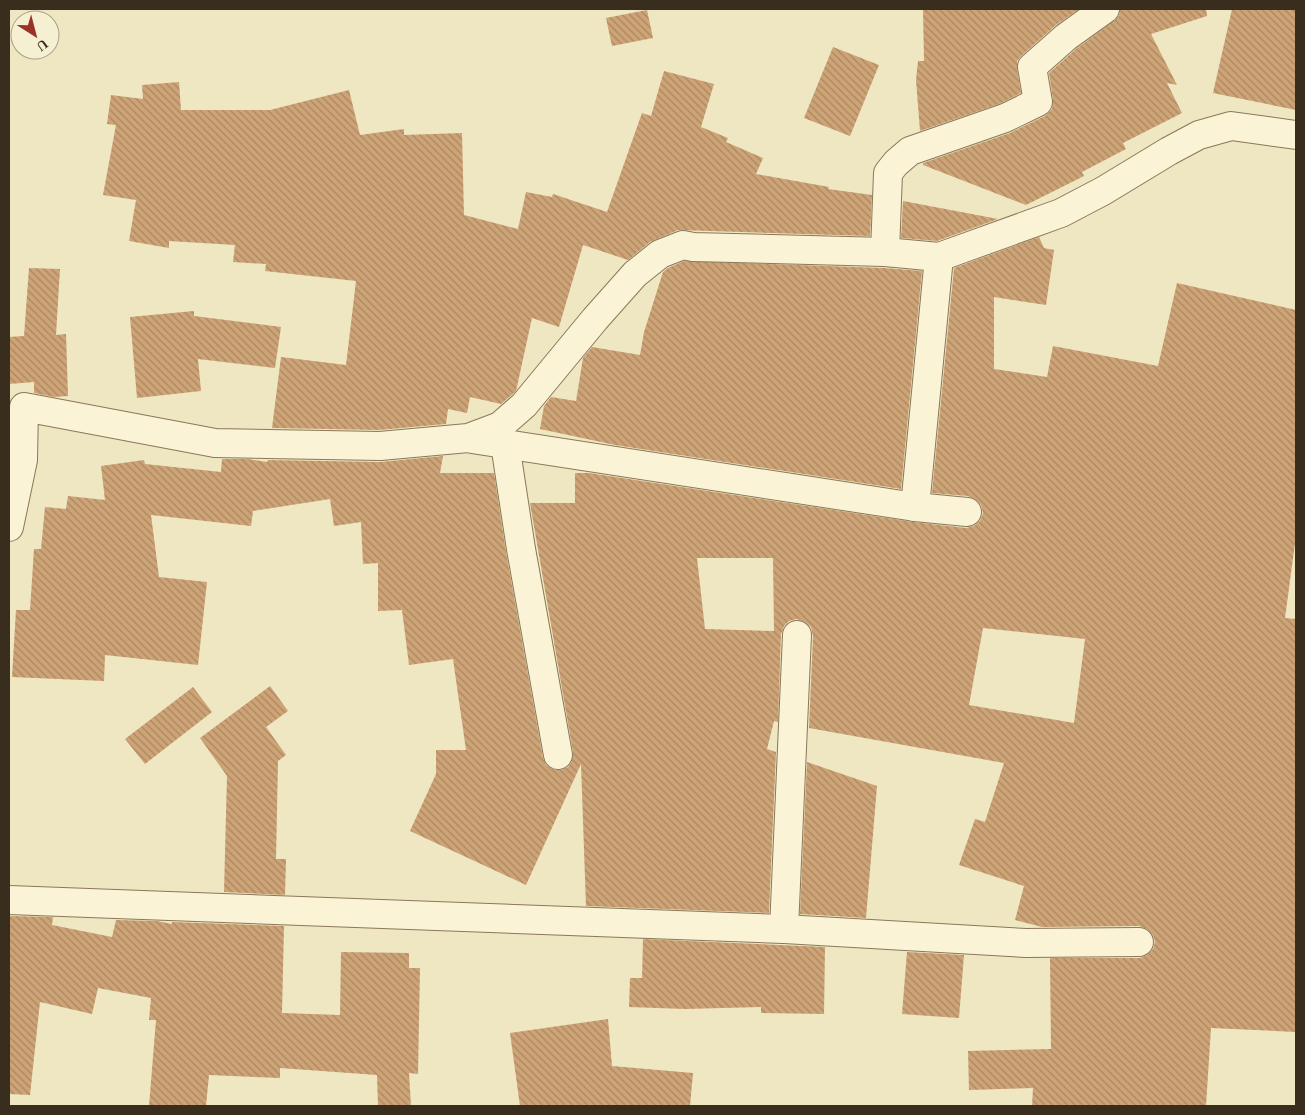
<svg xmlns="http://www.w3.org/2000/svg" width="1305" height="1115" viewBox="0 0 1305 1115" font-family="Georgia,serif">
  <defs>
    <pattern id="building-back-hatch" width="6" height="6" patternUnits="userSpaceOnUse" patternTransform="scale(1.25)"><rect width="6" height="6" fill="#cea477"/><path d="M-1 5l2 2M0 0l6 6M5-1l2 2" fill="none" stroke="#a88661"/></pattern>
  </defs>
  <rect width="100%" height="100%" fill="#efe6c2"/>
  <!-- building -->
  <g fill="url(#building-back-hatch)" fill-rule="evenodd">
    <polygon points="923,9 1079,9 1056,25 1021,56 1017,61 1017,69 1021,93 999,104 920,131 916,80 918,61 924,61"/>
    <polygon points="1120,9 1206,9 1207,16 1151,34 1177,85 1167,83 1182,113 1123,143 1126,149 1082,172 1084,176 1026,205 923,165 923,163 1010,133 1045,116 1052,109 1053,100 1049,73 1076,49 1114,21 1119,16"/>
    <polygon points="1232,9 1296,9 1296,110 1213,93"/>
    <polygon points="647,10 653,38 612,46 606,18"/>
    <polygon points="833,47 879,65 850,136 804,118"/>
    <polygon points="664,71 714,84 701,127 728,138 726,142 763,158 756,174 829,187 828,189 872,195 870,236 678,230 650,242 628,260 583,245 559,327 532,318 516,391 501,404 470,397 467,413 448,409 446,424 379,430 272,428 281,357 346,365 356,281 265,271 266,264 233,262 235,245 169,241 169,248 129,241 136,200 103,195 116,125 107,124 111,95 143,99 142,85 179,82 181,110 270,110 349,90 360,135 404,129 404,135 462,133 464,215 518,229 526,192 552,197 553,194 607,212 642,113 651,116"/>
    <polygon points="903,201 998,219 937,241 901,238"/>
    <path d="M 1039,237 L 1044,248 L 1054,250 L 1046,305 L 994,297 L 994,369 L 1047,377 L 1053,346 L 1158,366 L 1177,283 L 1296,310 L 1296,536 L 1285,618 L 1296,619 L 1296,1032 L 1211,1028 L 1206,1106 L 1032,1106 L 1033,1088 L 969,1090 L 968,1051 L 1051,1049 L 1050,958 L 1140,958 L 1147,955 L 1153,949 L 1155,942 L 1153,935 L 1147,929 L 1139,926 L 1042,927 L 1015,920 L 1024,886 L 959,865 L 975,819 L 985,822 L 1004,763 L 809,728 L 813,636 L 811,627 L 805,622 L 797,619 L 789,621 L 784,626 L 781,634 L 778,722 L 774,721 L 767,749 L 776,752 L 769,913 L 586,906 L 581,764 L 526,885 L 410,831 L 436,774 L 436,750 L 466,750 L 453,659 L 409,665 L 402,610 L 378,611 L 378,563 L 363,564 L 361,522 L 334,526 L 330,499 L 253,511 L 251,526 L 151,515 L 159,577 L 207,582 L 198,665 L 105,655 L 104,681 L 12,677 L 16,610 L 30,610 L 34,549 L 41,549 L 45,507 L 66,509 L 68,496 L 105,500 L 101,466 L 144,460 L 145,464 L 221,472 L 222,459 L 248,459 L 267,462 L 268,460 L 380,462 L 443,456 L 440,473 L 494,473 L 506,552 L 543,758 L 546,765 L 552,769 L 561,770 L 568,767 L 572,761 L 573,752 L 530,503 L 575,503 L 575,473 L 589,473 L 913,522 L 966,528 L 974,526 L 980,521 L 983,513 L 981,505 L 976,500 L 968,496 L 932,493 L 954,268 ZM 697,558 L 773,558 L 774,631 L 705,629 ZM 983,628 L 1085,639 L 1074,723 L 969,705 Z"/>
    <polygon points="684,261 884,268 922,271 901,489 615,445 540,429 544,406 551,397 576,401 583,358 592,347 640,355 644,332 663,272 668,268"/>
    <polygon points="29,268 60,269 56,335 66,334 68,396 54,397 34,393 34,382 9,384 9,337 24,336"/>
    <polygon points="194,311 194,316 281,327 275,368 198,359 201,391 137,398 130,317"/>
    <polygon points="270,686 288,711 266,727 286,755 278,761 276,859 286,859 285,895 224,892 227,776 200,738"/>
    <polygon points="193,687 212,712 145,764 125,739"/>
    <polygon points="807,762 877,786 866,918 800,914"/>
    <polygon points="9,916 53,917 52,925 112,937 116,920 157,921 172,924 172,922 284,926 282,1013 340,1015 341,952 409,953 409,968 420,968 418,1074 409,1073 411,1106 378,1106 377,1075 280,1068 280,1078 209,1075 206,1106 149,1106 156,1020 149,1020 151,998 98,988 92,1014 40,1002 30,1095 9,1094"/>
    <polygon points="643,939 825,947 824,1014 761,1013 761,1007 685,1009 629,1007 630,978 642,978"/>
    <polygon points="907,952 964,955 959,1018 902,1014"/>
    <polygon points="608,1019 612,1066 693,1073 690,1106 520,1106 510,1033"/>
  </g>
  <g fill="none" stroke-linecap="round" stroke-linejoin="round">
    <!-- minor casing -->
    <g stroke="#8a7859" stroke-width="30">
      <g id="minor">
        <polyline points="885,252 888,173 896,163 910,151 1005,118 1038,102 1032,67 1066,37 1105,9"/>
        <polyline points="472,439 915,507 967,512"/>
        <polyline points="505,444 521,549 558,755"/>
        <polyline points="915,507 939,257"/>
        <polyline points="9,527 23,460 24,407 215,443 380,446 468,438 500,426 524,405 595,319 635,274 660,254 683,245 693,247 885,252 939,257 1061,213 1103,191 1169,151 1199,135 1231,126 1296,135"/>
        <polyline points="9,900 784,929 1026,943 1139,942"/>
        <polyline points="784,929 797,635"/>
      </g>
    </g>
    <!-- minor -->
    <use href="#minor" stroke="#faf3d6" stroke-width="28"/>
  </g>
  <!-- border -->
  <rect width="1305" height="1115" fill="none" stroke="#392e1d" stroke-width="20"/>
  <!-- north arrow -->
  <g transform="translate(35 35) rotate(144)"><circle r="24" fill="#f6f0d2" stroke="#aaa28a"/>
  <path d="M0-4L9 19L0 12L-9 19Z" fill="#9a3227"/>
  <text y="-8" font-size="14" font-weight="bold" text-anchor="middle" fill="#392e1d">U</text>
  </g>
</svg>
